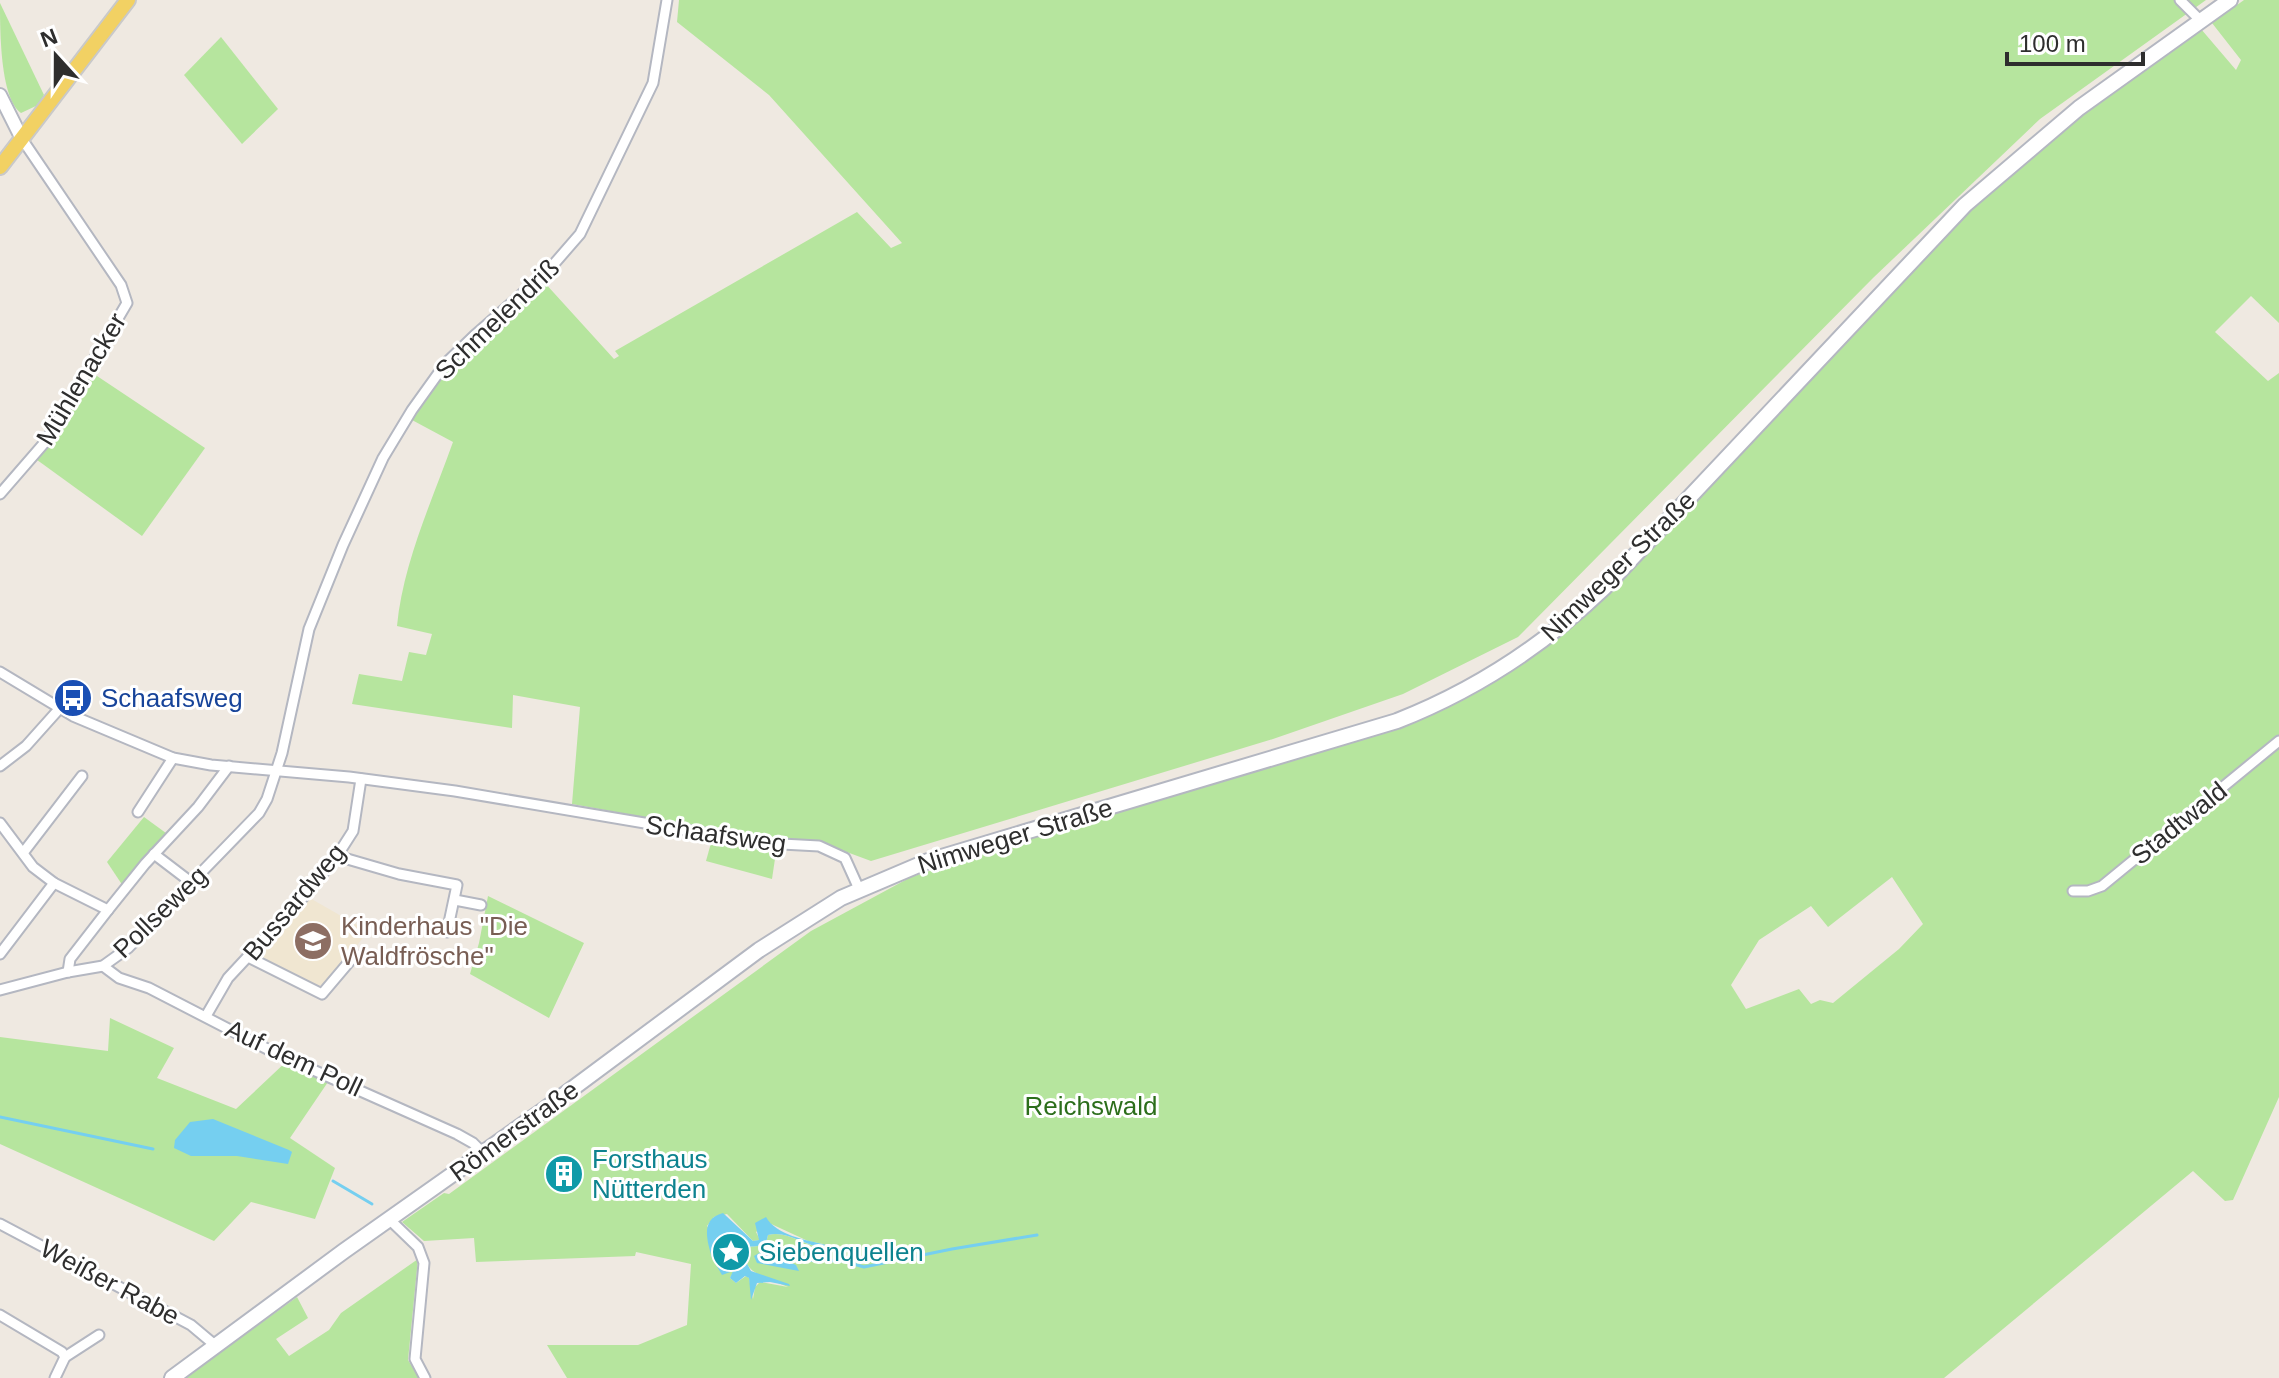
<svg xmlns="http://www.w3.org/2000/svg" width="2279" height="1378" viewBox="0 0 2279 1378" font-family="Arial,sans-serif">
  <rect width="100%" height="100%" fill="#efe9e1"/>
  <!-- education -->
  <polygon fill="#f0e6d1" points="308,897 364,929 365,935 329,982 320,986 309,984 264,960 260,954 260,948"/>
  <!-- green -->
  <g fill="#b6e59e" fill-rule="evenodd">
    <path d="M 679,0 L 2206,0 L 2040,119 L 1873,278 L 1518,637 L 1403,694 L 1273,739 L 871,861 L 825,844 L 715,830 L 572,804 L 580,707 L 513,695 L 512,728 L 352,704 L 359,674 L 402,681 L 409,652 L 426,655 L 432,634 L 397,626 C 403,563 432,501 453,442 L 412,420 L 446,371 L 544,282 L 614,359 L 619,356 L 615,351 L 857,212 L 891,248 L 902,243 L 769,95 L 677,22 Z"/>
    <path d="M 2244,0 L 2279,0 L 2279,323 L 2251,296 L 2215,332 L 2268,381 L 2279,373 L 2279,1097 L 2233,1200 L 2225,1201 L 2193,1171 L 1944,1378 L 567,1378 L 547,1345 L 638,1345 L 687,1325 L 691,1264 L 636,1252 L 635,1256 L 476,1262 L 474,1238 L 424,1241 L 402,1222 L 444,1193 L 449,1194 L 811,931 L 911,877 L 1397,721 L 1552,634 L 1889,284 L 2048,132 L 2201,29 L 2236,70 L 2241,60 L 2212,23 ZM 1892,877 L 1923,924 L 1899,949 L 1833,1003 L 1820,1000 L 1811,1004 L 1799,989 L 1746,1009 L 1731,985 L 1759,940 L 1811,906 L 1828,927 ZM 727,1214 L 753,1241 L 760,1240 L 756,1232 L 769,1223 L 808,1241 L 823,1244 L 826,1247 C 804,1248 789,1230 768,1235 L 766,1243 C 758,1247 755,1246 747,1247 C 737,1273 770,1279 788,1287 L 760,1282 L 755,1287 L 753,1299 L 749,1278 L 746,1276 L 736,1283 L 730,1278 L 734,1271 L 727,1261 L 736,1263 L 736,1252 L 728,1256 L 707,1226 L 714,1217 Z"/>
    <path d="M 0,3 L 44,95 L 38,105 L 21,113 C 0,99 0,30 0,3 Z"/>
    <polygon points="221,37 278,109 242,144 184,75"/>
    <polygon points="88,370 205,448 142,536 33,457"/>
    <polygon points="144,817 170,836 125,889 107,862"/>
    <polygon points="711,843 776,852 772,879 706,861"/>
    <polygon points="488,896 584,943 549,1018 470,974 479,943"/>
    <polygon points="110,1018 174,1048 157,1078 236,1109 288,1060 330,1079 290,1138 335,1168 315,1219 251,1202 214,1241 0,1144 0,1037 108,1051"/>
    <polygon points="418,1259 408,1360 419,1378 185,1378 297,1297 308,1318 276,1339 289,1356 329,1330 341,1313"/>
  </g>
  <!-- water -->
  <g fill="#75cff0">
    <polygon points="213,1119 289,1150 292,1152 288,1164 237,1156 191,1156 174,1148 175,1140 190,1122"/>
    <path d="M 723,1213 L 753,1241 L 759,1240 L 755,1223 L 766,1217 C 776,1235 806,1240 826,1245 L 826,1247 C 805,1248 789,1230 768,1235 L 766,1243 C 758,1247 755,1246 747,1247 L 745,1260 L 751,1271 L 789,1284 L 790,1286 L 770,1282 L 757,1283 L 751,1300 L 749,1278 L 745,1276 L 736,1283 L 730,1278 L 733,1271 L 722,1275 L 715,1263 L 727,1260 L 735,1264 L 738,1260 L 736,1252 L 712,1258 C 707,1240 700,1219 723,1213 Z"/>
    <polygon points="764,1250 796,1265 799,1271 757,1263 754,1256"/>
  </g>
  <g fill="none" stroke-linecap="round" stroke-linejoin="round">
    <!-- stream -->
    <g stroke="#75cff0" stroke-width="3">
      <polyline points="0,1117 153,1149"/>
      <polyline points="333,1181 372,1204"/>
      <polyline points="766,1243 800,1260 843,1261 864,1267 952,1249 1037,1235"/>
    </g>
    <!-- minor casing -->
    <g stroke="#b4b7c1" stroke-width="13">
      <g id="minor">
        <polyline points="2180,0 2201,21"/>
        <polyline points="0,494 46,441 127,303 121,285 22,139"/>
        <polyline points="0,672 73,716 173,758 211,765 349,777 455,791 763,843 819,846 845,858 859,889"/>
        <polyline points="0,766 26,746 60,708"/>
        <polyline points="138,812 173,758"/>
        <polyline points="0,823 33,867 54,883 108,910"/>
        <polyline points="23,853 82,776"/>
        <polyline points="154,854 192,883"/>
        <polyline points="337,856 399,874 457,885 447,932"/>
        <polyline points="2073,891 2088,891 2102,886 2279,741"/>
        <polyline points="455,900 481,905"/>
        <polyline points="0,954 54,883"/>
        <polyline points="248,957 322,994 355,955"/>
        <polyline points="103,966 119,978 149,988 275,1053 457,1134 473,1143 483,1153"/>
        <polyline points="68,972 70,959 108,910 145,864 198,807 229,766"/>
        <polyline points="0,990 68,972 103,966 128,948 259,813 267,799 282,753 309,629 343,545 383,458 412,410 445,364 474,336 547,272 580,234 653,83 667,0"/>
        <polyline points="206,1016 228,978 307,893 337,856 353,831 361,779"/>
        <polyline points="389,1219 418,1247 424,1263 415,1359 425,1378"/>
        <polyline points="0,1224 191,1325 216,1346"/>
        <polyline points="0,1315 62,1352 65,1357 55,1378"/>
        <polyline points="65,1357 99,1335"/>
      </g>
    </g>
    <!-- tertiary casing -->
    <g stroke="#b4b7c1" stroke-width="16">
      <polyline id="tertiary" points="0,95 22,139"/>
    </g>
    <!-- secondary casing -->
    <g stroke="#b4b7c1" stroke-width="18">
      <path id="secondary" d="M 172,1378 L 344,1251 L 545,1109 L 759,950 L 841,898 L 928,861 L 1397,721 C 1476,690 1542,647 1604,588 L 1965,205 L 2079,108 L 2230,0"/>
    </g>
    <!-- primary casing -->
    <g stroke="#c9c9c9" stroke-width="18">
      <polyline id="primary" points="0,167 128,0"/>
    </g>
    <!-- minor -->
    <use href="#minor" stroke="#fff" stroke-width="9"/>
    <!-- tertiary -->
    <use href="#tertiary" stroke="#fff" stroke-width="12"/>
    <!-- secondary -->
    <use href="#secondary" stroke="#fff" stroke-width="14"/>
    <!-- primary -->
    <use href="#primary" stroke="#f2d163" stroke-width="14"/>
  </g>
  <!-- icons -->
  <defs>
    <g id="bus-disc" transform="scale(2)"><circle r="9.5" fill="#1a4fb4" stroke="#fff"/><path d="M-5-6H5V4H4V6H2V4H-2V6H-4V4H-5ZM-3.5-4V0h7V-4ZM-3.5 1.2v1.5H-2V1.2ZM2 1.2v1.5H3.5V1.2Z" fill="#fff"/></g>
    <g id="school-disc" transform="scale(2)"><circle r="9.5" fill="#8d6e63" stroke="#fff"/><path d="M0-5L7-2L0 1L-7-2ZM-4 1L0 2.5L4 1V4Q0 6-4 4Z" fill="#fff"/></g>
    <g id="building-disc" transform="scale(2)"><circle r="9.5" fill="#0f9aa8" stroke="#fff"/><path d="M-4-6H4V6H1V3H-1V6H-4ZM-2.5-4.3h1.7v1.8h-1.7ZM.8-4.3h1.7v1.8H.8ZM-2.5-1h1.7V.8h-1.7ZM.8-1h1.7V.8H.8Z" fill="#fff"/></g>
    <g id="sight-disc" transform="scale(2)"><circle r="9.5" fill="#0f9aa8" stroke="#fff"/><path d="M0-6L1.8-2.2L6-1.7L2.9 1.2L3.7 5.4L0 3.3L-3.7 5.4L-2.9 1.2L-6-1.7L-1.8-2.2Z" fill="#fff"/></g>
  </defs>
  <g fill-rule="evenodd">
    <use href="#bus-disc" x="73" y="698"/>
    <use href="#school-disc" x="313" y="941"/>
    <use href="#building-disc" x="564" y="1174"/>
    <use href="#sight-disc" x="731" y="1252"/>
  </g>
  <g text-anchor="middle" stroke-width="6" stroke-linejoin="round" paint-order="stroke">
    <!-- street labels -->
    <g font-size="26" fill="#2e2e2e" stroke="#fff">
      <text transform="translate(497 319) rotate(-44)" y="9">Schmelendriß</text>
      <text transform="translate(81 379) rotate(-59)" y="9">Mühlenacker</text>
      <text transform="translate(1618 566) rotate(-44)" y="9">Nimweger Straße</text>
      <text transform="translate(2179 823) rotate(-39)" y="9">Stadtwald</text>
      <text transform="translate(716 834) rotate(8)" y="9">Schaafsweg</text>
      <text transform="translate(1015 836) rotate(-17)" y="9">Nimweger Straße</text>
      <text transform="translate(294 902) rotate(-50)" y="9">Bussardweg</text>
      <text transform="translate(160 912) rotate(-44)" y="9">Pollseweg</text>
      <text transform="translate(294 1058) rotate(25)" y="9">Auf dem Poll</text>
      <text transform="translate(514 1131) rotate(-36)" y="9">Römerstraße</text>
      <text transform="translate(110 1282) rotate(28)" y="9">Weißer Rabe</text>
    </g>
    <!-- transit labels -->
    <g font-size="26" fill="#164399" stroke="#fff" text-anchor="start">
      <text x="101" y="707">Schaafsweg</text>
    </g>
    <!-- education labels -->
    <g font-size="26" fill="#785e54" stroke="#fff" text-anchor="start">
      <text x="341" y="935">Kinderhaus "Die<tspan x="341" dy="30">Waldfrösche"</tspan></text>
    </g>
    <!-- park labels -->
    <g font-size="26" fill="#2c6e1b" stroke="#fff">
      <text x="1091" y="1115">Reichswald</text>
    </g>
    <!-- culture labels -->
    <g font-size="26" fill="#0d838f" stroke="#fff" text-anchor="start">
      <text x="592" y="1168">Forsthaus<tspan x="592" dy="30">Nütterden</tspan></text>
      <text x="759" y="1261">Siebenquellen</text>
    </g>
  </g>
  <!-- north arrow -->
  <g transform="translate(56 56) rotate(339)" stroke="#ffffff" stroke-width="6" paint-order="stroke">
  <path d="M0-6L14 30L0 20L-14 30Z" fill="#2e2e2e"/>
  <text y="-12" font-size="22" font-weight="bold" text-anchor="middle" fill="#2e2e2e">N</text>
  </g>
  <!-- scale -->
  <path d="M2007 52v12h136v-12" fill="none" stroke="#2e2e2e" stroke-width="4"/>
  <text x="2019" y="52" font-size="24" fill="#2e2e2e" stroke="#ffffff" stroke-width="6" paint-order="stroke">100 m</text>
</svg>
